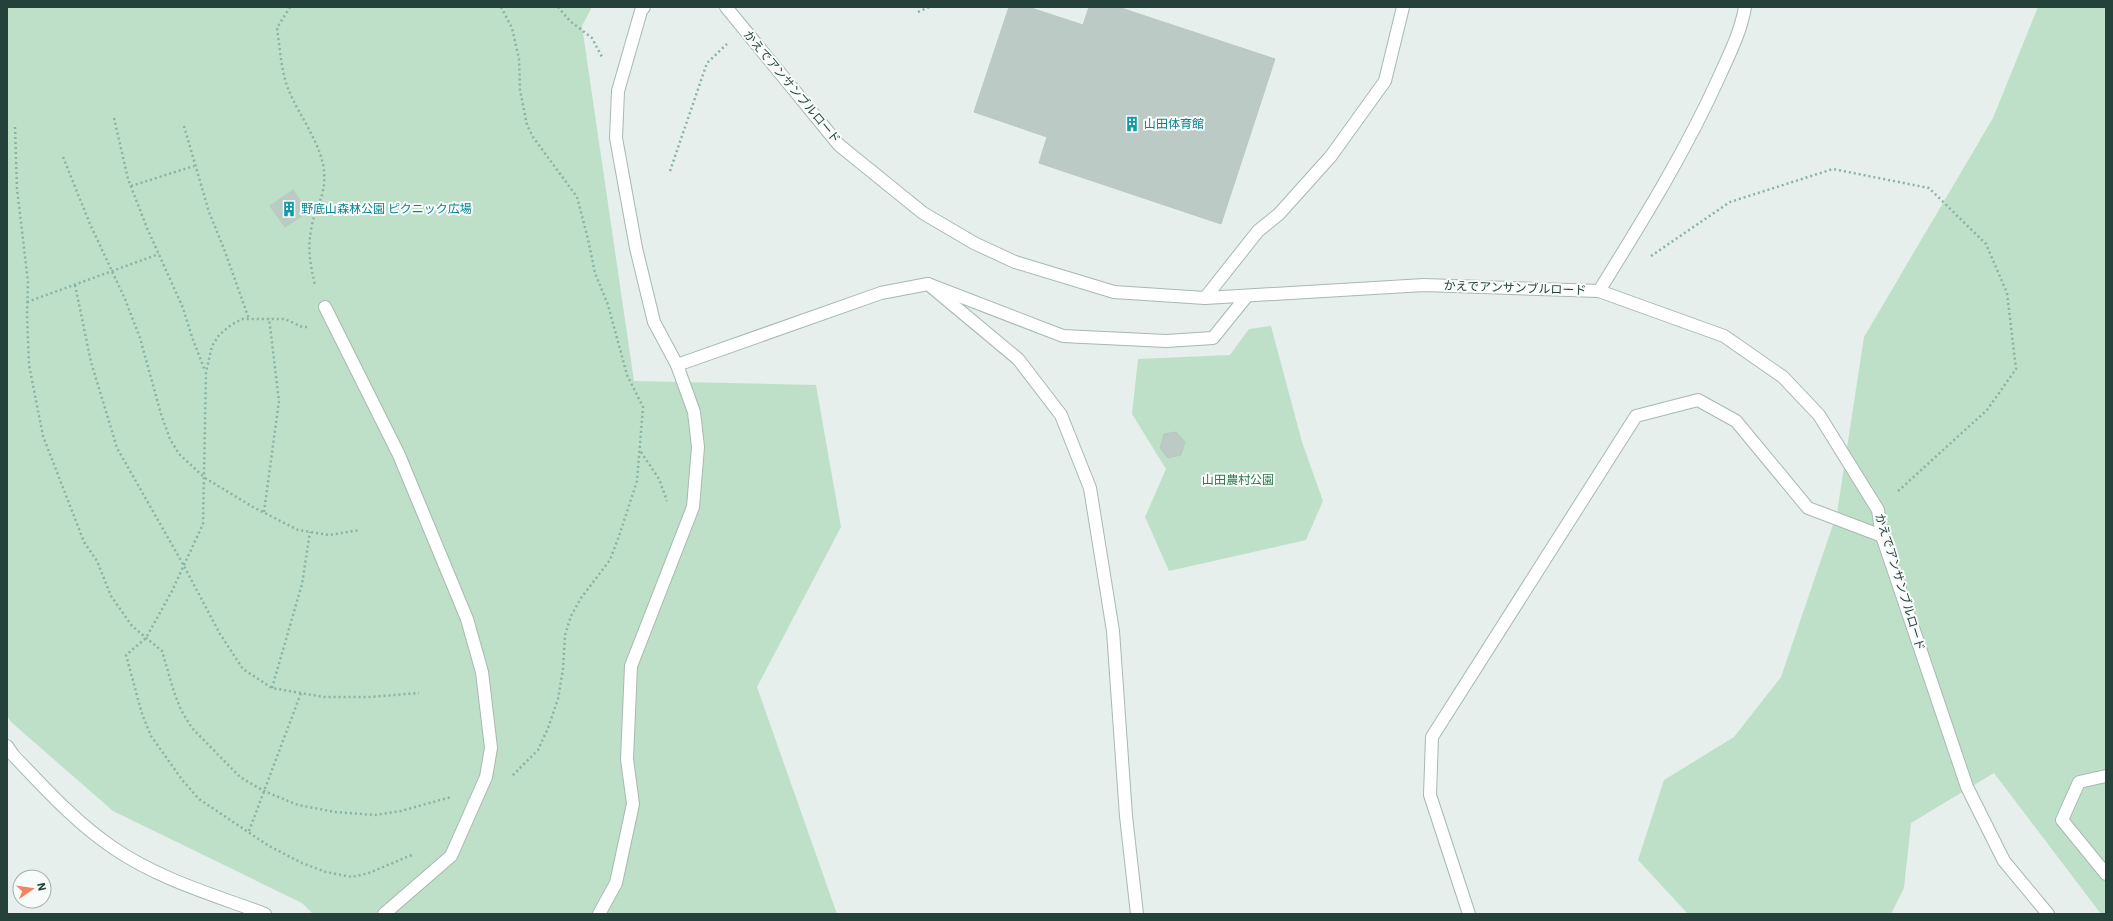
<svg xmlns="http://www.w3.org/2000/svg" width="2113" height="921" viewBox="0 0 2113 921" font-family="'IBM Plex Sans','Noto Sans JP',sans-serif">
  <rect width="100%" height="100%" fill="#e6efeb"/>
  <!-- green -->
  <g fill="#bfe0c8">
    <polygon points="7,7 592,7 582,26 634,381 816,385 841,527 757,687 837,914 313,914 302,903 113,811 11,722 7,716"/>
    <polygon points="2038,7 2106,7 2106,914 2101,914 1994,773 1911,823 1904,888 1891,914 1688,914 1638,860 1664,780 1734,737 1781,677 1837,513 1864,337 1993,118"/>
    <polygon points="1271,326 1302,442 1323,501 1306,540 1169,571 1145,517 1166,469 1132,414 1138,359 1230,355 1249,329"/>
  </g>
  <!-- building -->
  <g fill="#bbcac4" stroke="#b8c9c2">
    <polygon points="1009,7 1028,7 1083,25 1089,7 1118,7 1275,59 1221,224 1039,163 1047,137 974,112"/>
    <polygon points="293,190 308,212 285,227 270,206"/>
    <polygon points="1176,432 1185,442 1181,455 1168,458 1160,448 1164,434"/>
  </g>
  <g fill="none" stroke-linecap="round" stroke-linejoin="round">
    <!-- minor casing -->
    <g stroke="#a8b8b2" stroke-width="14">
      <g id="minor">
        <polyline points="726,7 839,145 923,213 974,243 1015,262 1114,292 1205,298 1424,285 1599,291 1724,336 1783,377 1819,415 1878,510 1882,536 1967,787 2004,861 2048,914"/>
        <polyline points="928,284 1018,359 1061,415 1090,488 1113,631 1126,816 1137,914"/>
        <path d="M 1599,291 C 1643,220 1686,151 1720,75 C 1730,53 1741,31 1745,7"/>
        <polyline points="1205,298 1258,231 1279,214 1331,156 1385,81 1403,7"/>
        <polyline points="325,307 399,455 467,619 482,672 491,748 486,777 451,856 384,914"/>
        <polyline points="677,365 881,293 928,284 1063,336 1166,341 1213,338 1246,297"/>
        <path d="M 7,746 L 13,755 C 44,787 75,822 112,847 C 158,879 214,895 265,914"/>
        <polyline points="2106,776 2079,782 2062,820 2106,874"/>
        <polyline points="599,914 616,883 633,804 627,759 631,666 693,507 698,447 694,412 677,365 654,322 636,248 616,138 618,91 641,11 644,7"/>
        <polyline points="1469,914 1430,795 1432,737 1636,416 1698,400 1736,421 1808,508 1882,536"/>
      </g>
    </g>
    <!-- path -->
    <g stroke="#86b3a5" stroke-width="2.5" stroke-dasharray="2 3" stroke-linecap="butt">
      <path d="M 290,7 L 277,28 C 280,48 281,72 289,91 C 299,115 323,147 324,172 C 326,197 316,204 312,225 C 307,248 310,263 315,285"/>
      <polyline points="501,7 512,28 519,59 520,90 527,125 533,137 577,197 588,239 595,273 608,305 627,375 643,407 637,481 619,536 610,560 581,598 571,616 565,635 563,669 558,699 548,728 538,750 512,776"/>
      <polyline points="558,7 570,21 592,38 602,57"/>
      <polyline points="918,12 929,7"/>
      <polyline points="114,118 128,179 147,228 183,308 192,337 205,371"/>
      <polyline points="184,126 209,212 224,249 249,319"/>
      <polyline points="15,127 17,189 28,282 27,315 29,365 43,436 84,542 97,561 111,596 132,626 162,651 174,692 181,710 192,728 240,777 264,791 298,805 335,812 375,815 401,811 451,797"/>
      <polyline points="63,157 90,224 125,299 140,338 161,414 170,439 179,454 205,478 253,507 298,530 329,535 360,530"/>
      <polyline points="670,171 707,63 727,44"/>
      <polyline points="131,186 194,166"/>
      <polyline points="1651,256 1730,202 1833,169 1929,188 1986,244 2007,293 2016,369 1987,410 1896,493"/>
      <polyline points="75,285 91,362 117,448 184,566 220,634 243,669 272,688 324,697 369,697 419,693"/>
      <polyline points="27,302 159,254"/>
      <polyline points="307,327 302,327 285,319 242,319 231,325 219,335 212,346 206,372 203,524 172,591 146,638 126,655 142,714 151,736 183,781 199,799 269,846 302,863 326,872 352,877 369,873 414,854"/>
      <polyline points="641,452 659,479 667,501"/>
      <polyline points="264,512 279,401 269,318"/>
      <polyline points="272,688 302,584 310,532"/>
      <polyline points="249,831 301,693"/>
    </g>
    <!-- minor -->
    <use href="#minor" stroke="#fff" stroke-width="12"/>
  </g>
  <!-- icons -->
  <defs>
    <g id="building-bare" transform="scale(1.2)"><path d="M-4-6H4V6H1V3H-1V6H-4ZM-2.5-4.3h1.7v1.8h-1.7ZM.8-4.3h1.7v1.8H.8ZM-2.5-1h1.7V.8h-1.7ZM.8-1h1.7V.8H.8Z" fill="#0f9aa8" stroke="#f7fbf9" stroke-width="2.5" paint-order="stroke"/></g>
  </defs>
  <g fill-rule="evenodd">
    <use href="#building-bare" x="1132" y="124"/>
    <use href="#building-bare" x="289" y="209"/>
  </g>
  <g text-anchor="middle" stroke-width="4" stroke-linejoin="round" paint-order="stroke">
    <!-- street labels -->
    <g font-size="12" fill="#24423a" stroke="#f7fbf9">
      <text transform="translate(792 87) rotate(50)" y="4">かえでアンサンブルロード</text>
      <text transform="translate(1515 288) rotate(2)" y="4">かえでアンサンブルロード</text>
      <text transform="translate(1900 582) rotate(73)" y="4">かえでアンサンブルロード</text>
    </g>
    <!-- culture labels -->
    <g font-size="12" fill="#0d838f" stroke="#f7fbf9" text-anchor="start">
      <text x="1144" y="128">山田体育館</text>
      <text x="301" y="213">野底山森林公園 ピクニック広場</text>
    </g>
    <!-- park labels -->
    <g font-size="12" fill="#2d7a4b" stroke="#f7fbf9">
      <text x="1238" y="484">山田農村公園</text>
    </g>
  </g>
  <!-- border -->
  <rect width="2113" height="921" fill="none" stroke="#24423a" stroke-width="16"/>
  <!-- north arrow -->
  <g transform="translate(32 889) rotate(77)"><circle r="19" fill="#f7fbf9" stroke="#a3b1ad"/>
  <path d="M0-3L7 15L0 10L-7 15Z" fill="#f4845f"/>
  <text y="-6" font-size="11" font-weight="bold" text-anchor="middle" fill="#24423a">N</text>
  </g>
</svg>
